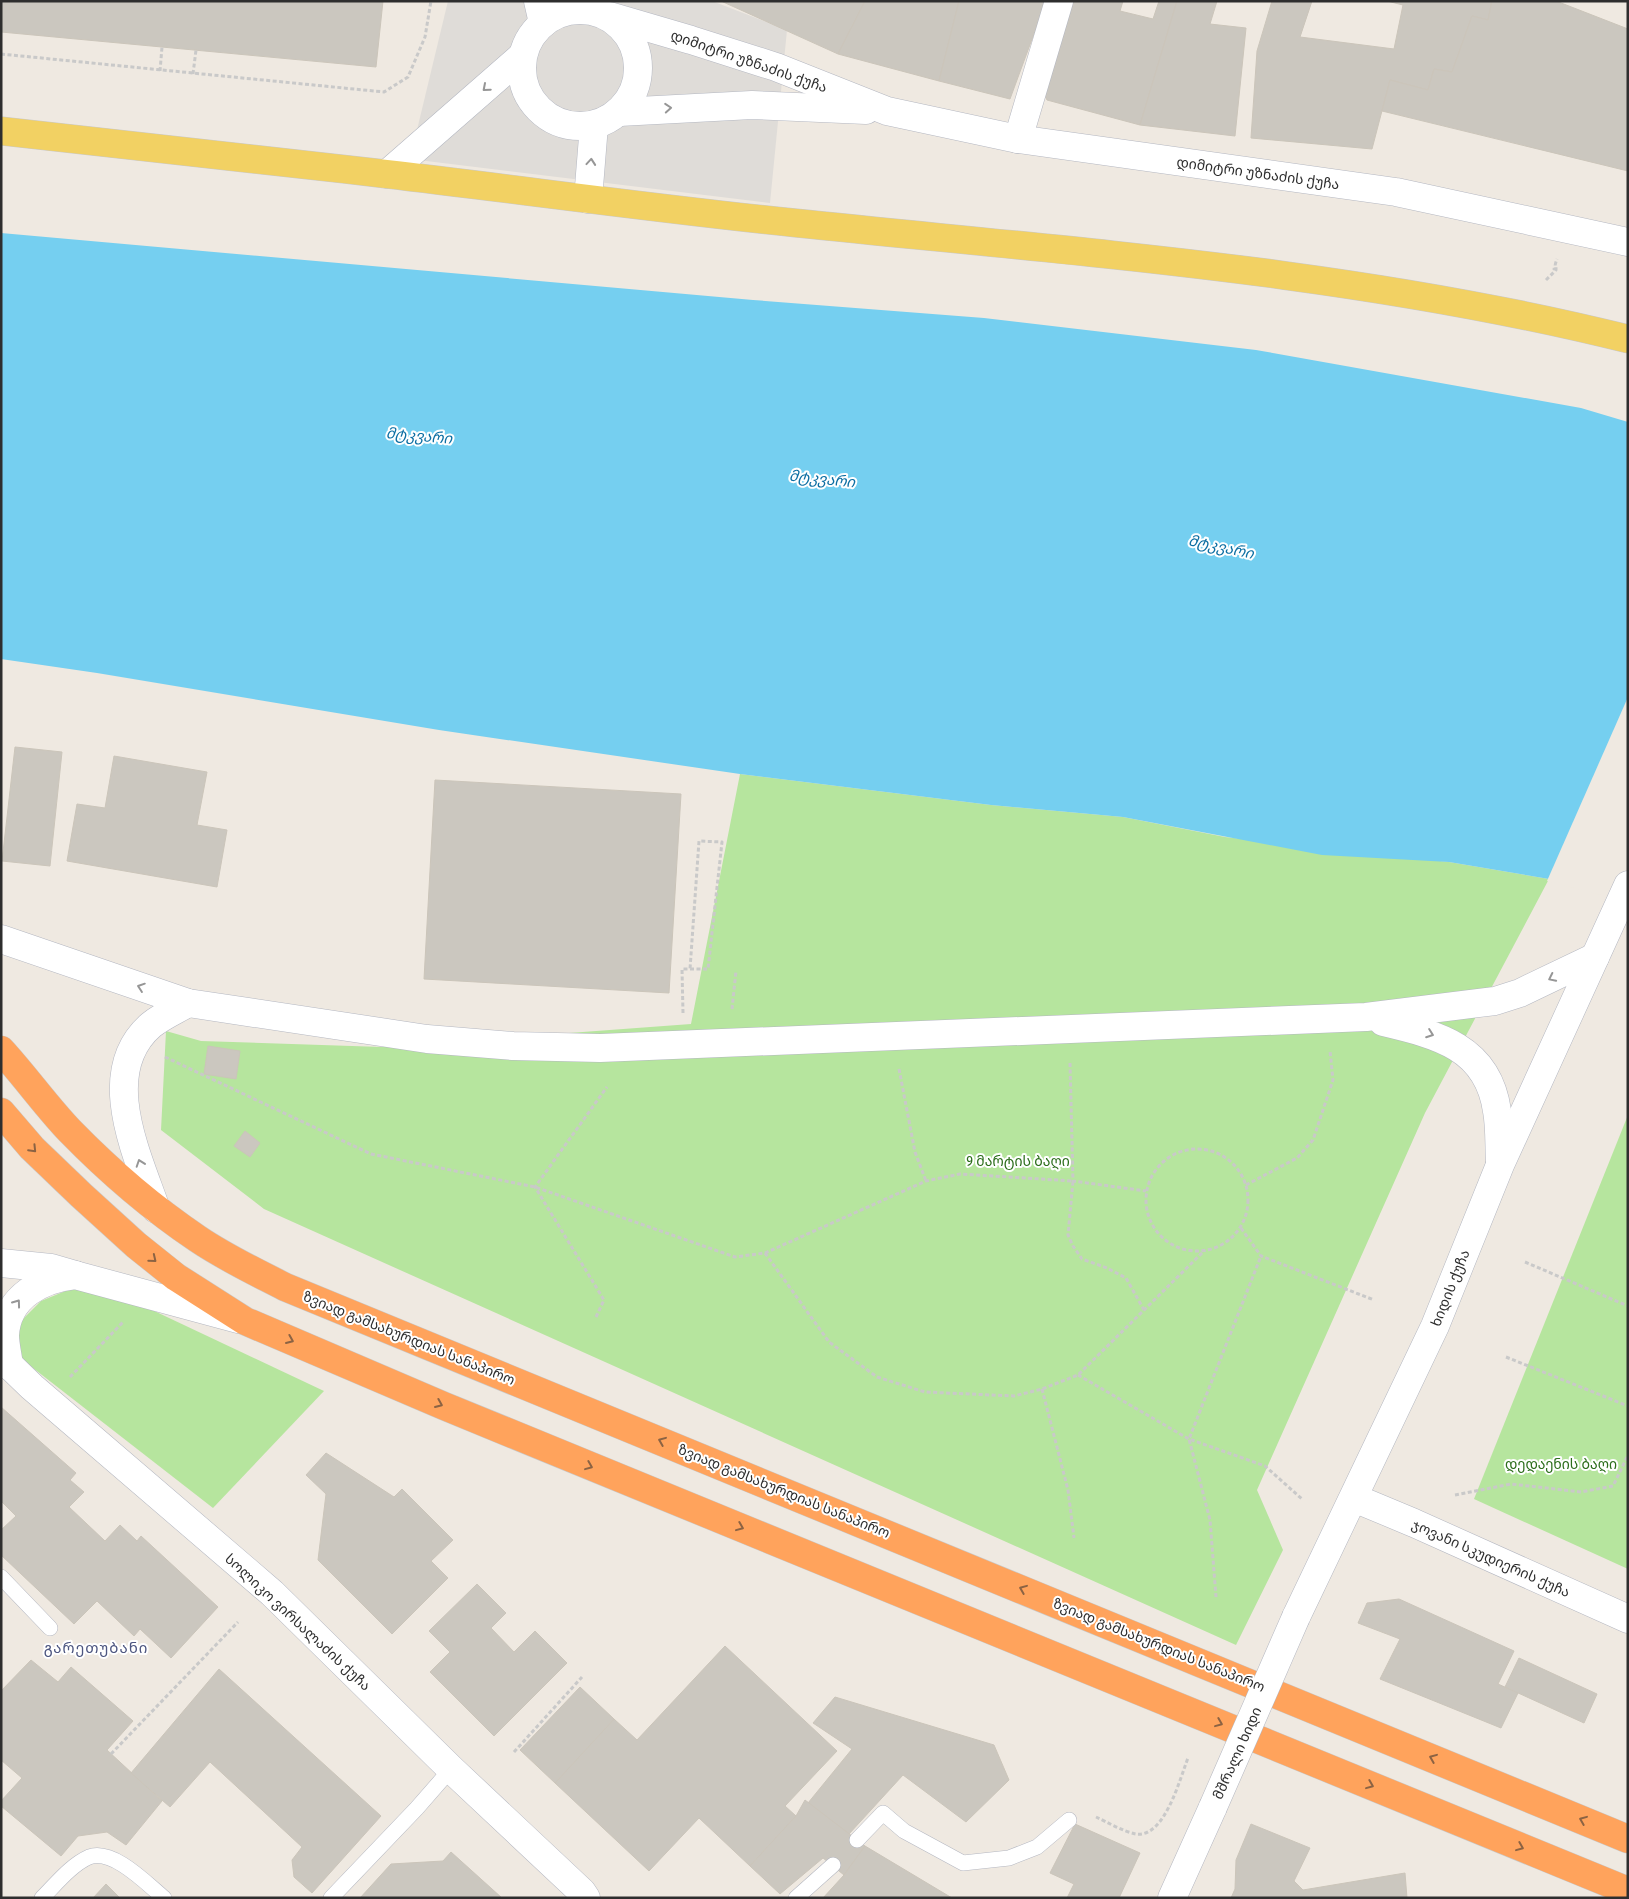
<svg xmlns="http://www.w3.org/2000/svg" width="1629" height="1899" viewBox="0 0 1629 1899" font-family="'Fira Sans Condensed','Noto Sans Georgian',sans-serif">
  <rect width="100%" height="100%" fill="#efe9e1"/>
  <!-- green -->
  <g fill="#b6e59e">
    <polygon points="740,774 991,805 1123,817 1225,837 1449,862 1549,879 1425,1113 1257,1490 1283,1550 1236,1645 264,1209 161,1130 166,1031 201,1041 382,1047 691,1024"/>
    <polygon points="1628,1115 1628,1569 1474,1499"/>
    <polygon points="97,1284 324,1391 213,1508 24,1361 17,1347 20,1322 41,1301 68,1290"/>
  </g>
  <!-- plaza -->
  <polygon fill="#dfdcd8" points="448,1 712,1 787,30 770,203 410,159"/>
  <!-- water -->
  <polygon fill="#75cff0" points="1,233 753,300 984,318 1256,350 1581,408 1628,422 1628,899 1549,879 1449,862 1322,855 1123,817 991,805 740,774 439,730 97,673 1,659"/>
  <!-- pier -->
  <polygon fill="#efe9e1" points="1628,697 1628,902 1547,881"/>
  <!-- building -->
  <g fill="#cbc7bf" stroke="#cbc5ba">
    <polygon points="1,1 383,1 376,67 1,32"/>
    <polygon points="721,1 865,1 838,54"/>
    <polygon points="865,1 959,1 939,81 838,54"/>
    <polygon points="959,1 1046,1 1010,99 939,81"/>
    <polygon points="1070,1 1123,1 1120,11 1153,19 1159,1 1177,1 1140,125 1047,100 1042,89"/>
    <polygon points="1177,1 1217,1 1210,24 1246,28 1235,136 1140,125"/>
    <polygon points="1272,1 1312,1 1300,37 1394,49 1403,5 1387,1 1492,1 1488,20 1472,16 1452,72 1434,69 1428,90 1390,80 1372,149 1251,138 1257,51"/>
    <polygon points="1492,1 1556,1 1628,29 1628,171 1382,111 1390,80 1428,90 1434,69 1452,72 1472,16 1488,20"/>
    <polygon points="15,747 62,752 50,866 2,861"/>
    <polygon points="114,756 207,772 197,825 227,830 217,887 67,861 77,804 105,808"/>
    <polygon points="435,780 681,794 669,993 424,979"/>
    <polygon points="208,1046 240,1051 236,1079 204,1074"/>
    <polygon points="245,1131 260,1143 250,1157 234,1146"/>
    <polygon points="1,1407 76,1473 70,1480 84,1492 69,1507 105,1541 120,1525 137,1541 141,1536 218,1607 171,1658 140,1629 134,1636 97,1601 74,1624 1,1555 1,1530 16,1516 1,1501"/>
    <polygon points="326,1453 394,1497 402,1489 453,1540 431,1561 448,1578 392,1634 318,1560 326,1494 306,1475"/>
    <polygon points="477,1584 506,1613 491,1628 514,1652 535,1631 567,1663 494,1736 430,1672 450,1652 429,1631"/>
    <polygon points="1399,1599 1514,1651 1498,1684 1518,1693 1501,1728 1380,1679 1400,1639 1358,1623 1367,1603"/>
    <polygon points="725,1646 837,1751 785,1806 796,1816 750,1866 699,1818 649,1871 555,1783 614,1719 637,1740"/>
    <polygon points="1519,1658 1597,1694 1584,1723 1505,1687"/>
    <polygon points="31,1660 58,1682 71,1667 133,1721 107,1750 162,1801 126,1845 107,1832 78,1836 61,1856 1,1806 1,1801 22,1778 1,1760 1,1691"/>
    <polygon points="219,1669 381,1816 312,1893 294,1877 292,1860 302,1847 210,1762 170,1807 131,1773"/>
    <polygon points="580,1687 614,1719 555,1783 520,1750"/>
    <polygon points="835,1697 994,1745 1009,1780 966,1822 903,1775 849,1834 808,1803 852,1749 813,1723"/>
    <polygon points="805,1800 865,1846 844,1875 823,1858 780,1894 750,1866 796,1816"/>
    <polygon points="1075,1824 1140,1853 1119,1898 1067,1898 1074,1884 1050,1873"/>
    <polygon points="1251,1824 1310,1848 1294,1881 1303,1890 1405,1873 1407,1898 1231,1898 1235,1889 1236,1860"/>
    <polygon points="865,1846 952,1898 823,1898 844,1875"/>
    <polygon points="451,1852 502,1898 360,1898 391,1864 443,1861"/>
    <polygon points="106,1884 120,1898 93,1898"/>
  </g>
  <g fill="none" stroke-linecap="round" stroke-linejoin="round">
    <!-- lane casing -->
    <g stroke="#b4b7c1" stroke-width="16">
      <g id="lane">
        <polyline points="1,1577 50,1628"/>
        <polyline points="857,1840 883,1813 904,1831 963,1863 1009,1858 1037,1847 1069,1820"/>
        <path d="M 42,1898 C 56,1884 71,1865 89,1857 C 113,1848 147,1884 164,1898"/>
        <polyline points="331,1898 417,1808 451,1769"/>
        <polyline points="796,1898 833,1865"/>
      </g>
    </g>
    <!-- street casing -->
    <g stroke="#b4b7c1" stroke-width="29">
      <g id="street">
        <polyline points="538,1 543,23"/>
        <polyline points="1018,139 1059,1"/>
        <polyline points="1,1263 51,1268 75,1275"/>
      </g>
    </g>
    <!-- secondary casing -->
    <g stroke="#b4b7c1" stroke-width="29">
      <g id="secondary">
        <circle cx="580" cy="68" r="58"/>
        <polyline points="609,16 691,40 776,67 887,111 1018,139 1396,192 1628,242"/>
        <polyline points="619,112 752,105 866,110"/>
        <polyline points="387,174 522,56"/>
        <polyline points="588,199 594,125"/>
        <polyline points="1,939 188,1003 427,1039 513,1046 600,1048 1366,1017 1495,1001 1520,993 1595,957"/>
        <path d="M 1383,1022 C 1438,1035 1488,1047 1497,1111 C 1500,1127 1499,1145 1500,1161"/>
        <path d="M 156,1209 C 137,1154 97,1072 151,1025 C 162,1016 176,1010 188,1003"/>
        <polyline points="1,1357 32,1387 272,1593 451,1769 582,1892 586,1898"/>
        <path d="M 9,1366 C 8,1356 5,1345 5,1335 C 7,1296 42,1279 75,1275 L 238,1319"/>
        <polyline points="1354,1498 1414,1523 1628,1619"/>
        <polyline points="1296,1617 1435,1326 1500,1165 1628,885"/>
        <polyline points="1172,1898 1213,1807"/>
      </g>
    </g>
    <!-- primary casing -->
    <g stroke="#c9c9c9" stroke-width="29">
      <path id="primary" d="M 1,131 C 130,145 258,159 386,174 C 523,190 659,209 796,223 C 1074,252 1355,271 1628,339"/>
    </g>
    <!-- highway casing -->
    <g stroke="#c9c9c9" stroke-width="29">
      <g id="highway">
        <path d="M 1,1050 C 25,1076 46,1106 70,1131 C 109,1171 152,1208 198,1239 C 226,1258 256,1272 285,1287 L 1628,1839"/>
        <polyline points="1,1112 32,1148 81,1195 136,1245 176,1277 245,1321 444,1406 1628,1891"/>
      </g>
    </g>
    <!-- path -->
    <g stroke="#c9c9c9" stroke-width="3" stroke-dasharray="4 2.5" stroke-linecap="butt">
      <polyline points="1,54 384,92 408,77 425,37 431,1"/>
      <polyline points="160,71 162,47"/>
      <polyline points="193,74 196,50"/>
      <path d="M 1546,280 L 1556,270 L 1556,267 L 1555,267 L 1554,269 L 1556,269 C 1554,266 1556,262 1557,259"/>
      <polyline points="732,1009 736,971"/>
      <polyline points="683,1013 682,969 708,969 722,842 699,841 690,969"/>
      <polyline points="165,1057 371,1154 535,1187 735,1257 765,1253 926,1181 960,1174 1073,1181 1068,1235 1073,1246 1082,1259 1107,1268 1126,1278 1144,1310"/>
      <polyline points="1070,1063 1073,1181 1146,1191"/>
      <polyline points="899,1069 915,1152 926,1181"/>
      <circle cx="1197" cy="1200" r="51"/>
      <polyline points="1246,1185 1297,1158 1313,1140 1333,1080 1330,1051"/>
      <polyline points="1241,1228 1261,1256 1374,1300"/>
      <polyline points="765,1253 829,1342 877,1377 925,1392 1014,1396 1042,1389 1078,1375 1205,1250"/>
      <polyline points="1525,1262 1628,1306"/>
      <polyline points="596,1317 604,1300 535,1187 607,1087"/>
      <polyline points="1506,1357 1628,1406"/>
      <polyline points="1078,1375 1189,1439 1265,1466 1302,1499"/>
      <polyline points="70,1377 123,1322"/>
      <polyline points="1042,1389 1068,1490 1074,1538"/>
      <polyline points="1455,1495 1511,1484 1581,1492 1613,1486 1628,1455"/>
      <polyline points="1216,1597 1210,1520 1189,1439 1261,1256"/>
      <polyline points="514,1752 582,1677"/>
      <polyline points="111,1754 238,1622"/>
      <path d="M 1096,1817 C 1107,1822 1124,1832 1136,1834 C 1165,1838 1180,1778 1188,1758"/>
    </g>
    <!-- lane -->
    <use href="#lane" stroke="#fff" stroke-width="15"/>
    <!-- street -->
    <use href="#street" stroke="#fff" stroke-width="28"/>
    <!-- secondary -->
    <use href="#secondary" stroke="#fff" stroke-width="28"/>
    <!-- primary -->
    <use href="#primary" stroke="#f2d163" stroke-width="28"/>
    <!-- highway -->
    <use href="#highway" stroke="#ffa35c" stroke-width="28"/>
    <!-- secondary-bridge casing -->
    <g stroke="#b4b7c1" stroke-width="29" stroke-linecap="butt">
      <polyline id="secondary-bridge" points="1213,1807 1296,1617"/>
    </g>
    <!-- secondary-bridge -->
    <use href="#secondary-bridge" stroke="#fff" stroke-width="28"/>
  </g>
  <!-- one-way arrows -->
  <defs><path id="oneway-chevron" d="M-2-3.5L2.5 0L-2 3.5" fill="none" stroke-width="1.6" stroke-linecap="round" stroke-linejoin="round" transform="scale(1.25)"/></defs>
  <g stroke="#969696">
    <use href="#oneway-chevron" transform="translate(486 88) rotate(139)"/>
    <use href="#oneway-chevron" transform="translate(668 108) rotate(-4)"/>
    <use href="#oneway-chevron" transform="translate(591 162) rotate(-85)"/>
    <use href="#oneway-chevron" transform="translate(1552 978) rotate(154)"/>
    <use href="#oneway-chevron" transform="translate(141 987) rotate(-161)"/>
    <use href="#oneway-chevron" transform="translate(1430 1034) rotate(20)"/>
    <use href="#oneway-chevron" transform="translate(140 1163) rotate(-109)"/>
    <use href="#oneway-chevron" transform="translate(17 1303) rotate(-54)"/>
  </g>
  <g stroke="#8c6343">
    <use href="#oneway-chevron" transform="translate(33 1149) rotate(46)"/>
    <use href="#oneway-chevron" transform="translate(153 1259) rotate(39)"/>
    <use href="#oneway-chevron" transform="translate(290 1340) rotate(23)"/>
    <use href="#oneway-chevron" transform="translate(439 1404) rotate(23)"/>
    <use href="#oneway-chevron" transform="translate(662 1441) rotate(-158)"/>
    <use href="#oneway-chevron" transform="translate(589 1466) rotate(22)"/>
    <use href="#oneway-chevron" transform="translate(740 1527) rotate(22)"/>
    <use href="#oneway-chevron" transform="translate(1023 1589) rotate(-158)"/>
    <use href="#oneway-chevron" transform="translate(1219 1723) rotate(22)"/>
    <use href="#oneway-chevron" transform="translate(1433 1758) rotate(-158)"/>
    <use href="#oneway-chevron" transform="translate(1370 1785) rotate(22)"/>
    <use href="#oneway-chevron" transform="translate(1583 1820) rotate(-158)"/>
    <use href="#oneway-chevron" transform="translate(1520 1847) rotate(22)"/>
  </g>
  <g text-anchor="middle" stroke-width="4" stroke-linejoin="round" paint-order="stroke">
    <!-- street labels -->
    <g font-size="14" fill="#2e2e2e" stroke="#fff">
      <text transform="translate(749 61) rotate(19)" y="5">დიმიტრი უზნაძის ქუჩა</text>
      <text transform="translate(1258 173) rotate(8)" y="5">დიმიტრი უზნაძის ქუჩა</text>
      <text transform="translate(1450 1288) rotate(-68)" y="5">ხიდის ქუჩა</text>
      <text transform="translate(409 1338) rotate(22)" y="5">ზვიად გამსახურდიას სანაპირო</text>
      <text transform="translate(784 1491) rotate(22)" y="5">ზვიად გამსახურდიას სანაპირო</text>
      <text transform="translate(1491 1558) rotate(24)" y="5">ჯოვანი სკუდიერის ქუჩა</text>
      <text transform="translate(298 1622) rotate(43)" y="5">სოლიკო ვირსალაძის ქუჩა</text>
      <text transform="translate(1159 1645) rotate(22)" y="5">ზვიად გამსახურდიას სანაპირო</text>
      <text transform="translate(1237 1753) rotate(-66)" y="5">მშრალი ხიდი</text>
    </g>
    <!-- park labels -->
    <g font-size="14" fill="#2c6e1b" stroke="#fff">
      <text x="1018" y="1166">9 მარტის ბაღი</text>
      <text x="1561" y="1469">დედაენის ბაღი</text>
    </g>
    <!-- water labels -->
    <g font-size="15" font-style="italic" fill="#0d6fa3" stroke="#fff">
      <text transform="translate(419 436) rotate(5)" y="5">მტკვარი</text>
      <text transform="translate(822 479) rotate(6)" y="5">მტკვარი</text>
      <text transform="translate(1221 547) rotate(12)" y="5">მტკვარი</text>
    </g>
    <!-- neighbourhood labels -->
    <g font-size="15" letter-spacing="1" fill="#4d5680" stroke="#fff">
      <text x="96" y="1653">გარეთუბანი</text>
    </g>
  </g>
  <!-- border -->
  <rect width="1629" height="1899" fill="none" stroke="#2e2e2e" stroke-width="5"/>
</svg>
